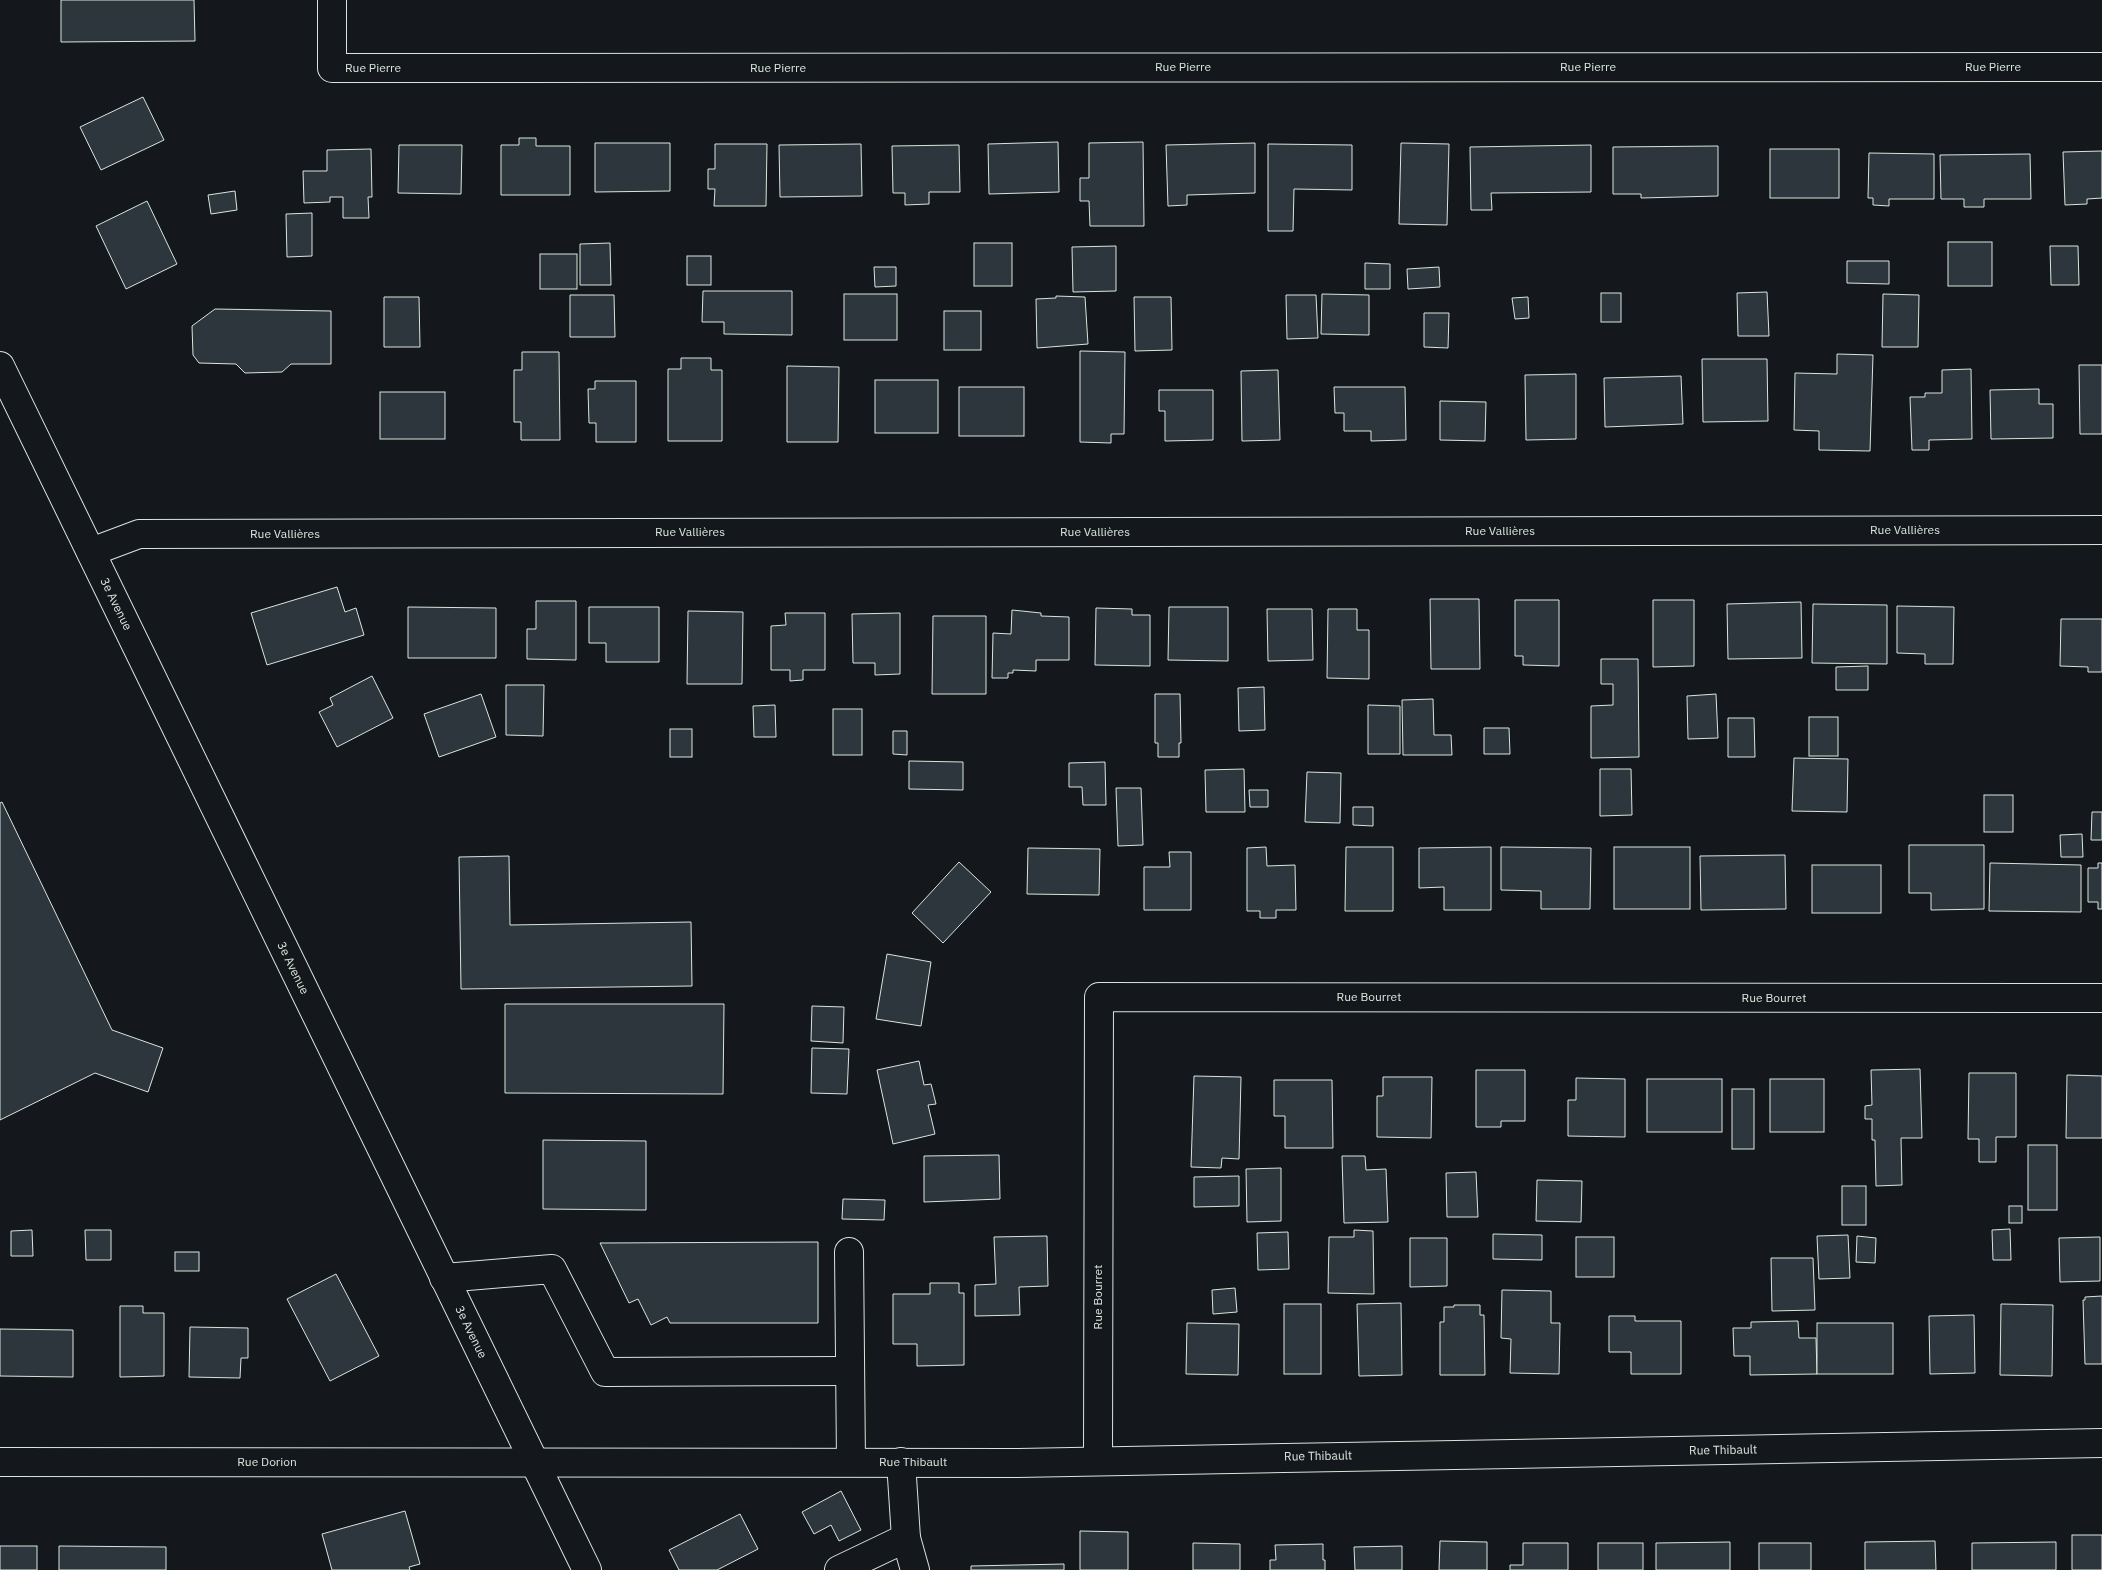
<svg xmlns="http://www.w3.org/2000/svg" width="2102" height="1570" viewBox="0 0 2102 1570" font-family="'IBM Plex Sans',sans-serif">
  <rect width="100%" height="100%" fill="#14181c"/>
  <!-- building -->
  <g fill="#2c363c" stroke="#d8e6dc">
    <polygon points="61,0 194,0 195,41 61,42"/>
    <polygon points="143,97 164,140 101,170 80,127"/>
    <polygon points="519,138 536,138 536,146 570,146 570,195 501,195 501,145 519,145"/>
    <polygon points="1058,142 1059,192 989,194 988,144"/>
    <polygon points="1143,142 1144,226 1090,226 1089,201 1080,201 1080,178 1089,178 1089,143"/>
    <polygon points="595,143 670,143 670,191 595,192"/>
    <polygon points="1255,143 1255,193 1187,195 1187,205 1168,206 1166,145"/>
    <polygon points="1401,143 1449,144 1447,225 1399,224"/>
    <polygon points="715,144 767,144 766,206 714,206 715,189 708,189 708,169 715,169"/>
    <polygon points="861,144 862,196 780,197 779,145"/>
    <polygon points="1268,144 1352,145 1352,190 1294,189 1293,231 1268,231"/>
    <polygon points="399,145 462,145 461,194 398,193"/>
    <polygon points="959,145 960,192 929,192 929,204 905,205 905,193 893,193 892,146"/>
    <polygon points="1591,145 1591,192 1491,193 1492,210 1471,210 1470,147"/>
    <polygon points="1718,146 1718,196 1641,198 1641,194 1613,194 1613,147"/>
    <polygon points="371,149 372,197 368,197 369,218 343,218 343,197 330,197 330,202 304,203 303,171 327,171 327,150"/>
    <rect x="1770" y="149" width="69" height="49"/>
    <polygon points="2102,151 2102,198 2087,199 2087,204 2065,205 2063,152"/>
    <polygon points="1869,153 1934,154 1934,199 1889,199 1889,206 1873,205 1873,198 1868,198"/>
    <polygon points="2030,154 2031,199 1984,199 1984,207 1964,207 1964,199 1941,199 1940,155"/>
    <polygon points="235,191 237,210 211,214 208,195"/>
    <polygon points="147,201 177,264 126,289 96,226"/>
    <polygon points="312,213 312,256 287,257 286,214"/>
    <rect x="1948" y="242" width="44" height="44"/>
    <polygon points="610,243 611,285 580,285 580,244"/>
    <rect x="974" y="243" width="38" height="43"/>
    <polygon points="1116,246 1116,291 1073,292 1072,247"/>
    <polygon points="2050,246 2078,246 2079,285 2051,285"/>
    <rect x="540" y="254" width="37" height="35"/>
    <rect x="687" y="256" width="24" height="29"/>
    <polygon points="1847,261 1889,261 1889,284 1847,283"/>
    <polygon points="1365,263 1390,264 1390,289 1365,289"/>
    <polygon points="874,267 896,267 896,286 875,287"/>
    <polygon points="1439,267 1440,287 1408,289 1407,269"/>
    <polygon points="703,291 792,291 792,335 724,334 724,322 702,322"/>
    <polygon points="1767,292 1769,336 1738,336 1737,293"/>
    <rect x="1601" y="293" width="20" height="29"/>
    <rect x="844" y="294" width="53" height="46"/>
    <polygon points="1322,294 1369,295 1369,335 1321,334"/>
    <polygon points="1883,294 1919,295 1918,347 1882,347"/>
    <polygon points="570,295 614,295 615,337 570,337"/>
    <polygon points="1286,295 1316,295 1318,338 1287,339"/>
    <polygon points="1056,296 1085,297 1088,344 1037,348 1036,299 1056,298"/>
    <polygon points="384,297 419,297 420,347 384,347"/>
    <polygon points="1134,297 1171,297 1172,350 1135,351"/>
    <polygon points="1528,297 1529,318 1515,319 1512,298"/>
    <polygon points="215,309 331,311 331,364 291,364 282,372 245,373 236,364 199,363 193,355 192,326"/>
    <rect x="944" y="311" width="37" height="39"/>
    <polygon points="1424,313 1449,313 1448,348 1424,347"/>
    <polygon points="1080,351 1125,352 1124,434 1111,434 1111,443 1080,442"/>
    <polygon points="522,352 559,352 560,440 521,440 521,422 514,422 514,370 522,370"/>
    <polygon points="1837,354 1873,355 1870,451 1819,450 1819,431 1794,430 1795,373 1837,374"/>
    <polygon points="681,358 711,358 711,370 722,370 722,441 668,441 668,369 681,369"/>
    <polygon points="1702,359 1767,359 1768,421 1703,422"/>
    <polygon points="2079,365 2102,365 2102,434 2080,434"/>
    <polygon points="787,366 839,367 838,442 787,442"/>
    <polygon points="1971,369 1972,439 1929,440 1929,450 1912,450 1910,397 1925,397 1925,393 1942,393 1942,370"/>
    <polygon points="1278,370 1280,440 1242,441 1241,371"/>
    <polygon points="1576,374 1576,439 1526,440 1525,375"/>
    <polygon points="1681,376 1683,424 1605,427 1604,378"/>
    <rect x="875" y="380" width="63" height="53"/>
    <polygon points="595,381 636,381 636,442 596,442 596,423 589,423 588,389 595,389"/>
    <rect x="959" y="387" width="65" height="49"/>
    <polygon points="1334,387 1405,387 1406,440 1371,441 1371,431 1344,431 1344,413 1335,413"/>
    <polygon points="2039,389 2039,404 2053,404 2053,438 1991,439 1990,390"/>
    <polygon points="1159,390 1213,390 1213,440 1165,441 1165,411 1159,411"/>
    <rect x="380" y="392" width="65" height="47"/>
    <polygon points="1440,401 1486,402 1485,441 1440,440"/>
    <polygon points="337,587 345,612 356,608 364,635 267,665 251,613"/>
    <polygon points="1430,599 1479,599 1480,669 1431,669"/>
    <polygon points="1515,600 1559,600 1559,666 1523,665 1523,656 1515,656"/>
    <polygon points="1653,600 1694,600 1694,666 1653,667"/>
    <polygon points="536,601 576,601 576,660 527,659 527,629 536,629"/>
    <polygon points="1801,602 1802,658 1728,659 1727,604"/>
    <polygon points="1813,604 1887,605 1887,664 1812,663"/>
    <polygon points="1897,606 1954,607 1953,664 1925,664 1925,654 1897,653"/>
    <polygon points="408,607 496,608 496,658 408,658"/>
    <polygon points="589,607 659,607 659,662 606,662 606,643 589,643"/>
    <polygon points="1169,607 1228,607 1228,661 1168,660"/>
    <polygon points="1096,608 1132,609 1132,615 1150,615 1150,666 1095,665"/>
    <polygon points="1267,609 1312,609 1313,660 1268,661"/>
    <polygon points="1328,609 1357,609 1357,630 1369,630 1369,679 1327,678"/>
    <polygon points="1012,610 1041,613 1041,616 1069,617 1069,660 1036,660 1036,671 1013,670 1013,673 1008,673 1008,678 992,678 993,633 1011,634"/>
    <polygon points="688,611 743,612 742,684 687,684"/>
    <polygon points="785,613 825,613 825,670 803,670 803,680 790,681 790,670 771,670 771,626 786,625"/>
    <polygon points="900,613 900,674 875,675 875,663 853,663 852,614"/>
    <polygon points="933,616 986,616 986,694 932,694"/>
    <polygon points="2061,619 2102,619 2102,672 2088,672 2088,667 2060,666"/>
    <polygon points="1601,659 1638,659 1639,757 1591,758 1591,706 1613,705 1613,684 1601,684"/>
    <polygon points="1868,666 1868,690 1836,690 1836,667"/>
    <polygon points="372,676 393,718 337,747 319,712 333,705 330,698"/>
    <polygon points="506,685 544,685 543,736 506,735"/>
    <polygon points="1264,687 1265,730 1239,731 1238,688"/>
    <polygon points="481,694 496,737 439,757 424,714"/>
    <polygon points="1155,694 1180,694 1181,743 1179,743 1179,757 1158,757 1158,743 1155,743"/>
    <polygon points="1716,694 1718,738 1688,739 1687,696"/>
    <polygon points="1433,699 1434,735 1451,735 1452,755 1403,755 1402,700"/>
    <polygon points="775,705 776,737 754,737 753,706"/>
    <polygon points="1368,705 1400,706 1400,754 1368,754"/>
    <rect x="833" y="709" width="29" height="46"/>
    <rect x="1809" y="717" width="29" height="39"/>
    <polygon points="1728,718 1754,718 1755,757 1728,757"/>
    <polygon points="1484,728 1509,728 1510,754 1484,754"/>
    <rect x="670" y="729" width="22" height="28"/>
    <polygon points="893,731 907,731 907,755 893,754"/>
    <polygon points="1794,758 1848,759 1847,812 1792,811"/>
    <polygon points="909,761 963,762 963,790 909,789"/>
    <polygon points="1105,762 1106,805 1083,805 1082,787 1069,787 1069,763"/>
    <polygon points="1244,769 1245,812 1206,812 1205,770"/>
    <polygon points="1600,769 1631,769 1632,815 1600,816"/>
    <polygon points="1307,772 1341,773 1340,823 1305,822"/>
    <polygon points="1116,788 1141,788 1143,845 1118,846"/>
    <polygon points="1249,790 1268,790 1268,807 1250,807"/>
    <rect x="1984" y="795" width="29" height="37"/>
    <polygon points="2,802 112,1030 163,1048 148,1092 95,1073 0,1120 0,803"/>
    <polygon points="1353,807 1373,807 1373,826 1353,825"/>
    <polygon points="2092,812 2102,812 2102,840 2091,840"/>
    <polygon points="2082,834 2083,857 2061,857 2060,835"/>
    <polygon points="1909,845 1984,845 1984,909 1931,910 1931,893 1909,893"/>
    <polygon points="1266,847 1267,866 1295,865 1296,910 1276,910 1276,918 1260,918 1260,911 1247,911 1247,848"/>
    <polygon points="1346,847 1393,847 1393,911 1345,911"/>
    <polygon points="1491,847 1491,910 1444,910 1444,887 1419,888 1419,848"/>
    <polygon points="1501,847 1591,848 1590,909 1541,909 1541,891 1501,890"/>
    <rect x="1614" y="847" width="76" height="62"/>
    <polygon points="1028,848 1100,849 1099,895 1027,894"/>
    <polygon points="1169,852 1191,852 1191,910 1144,910 1144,867 1170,867"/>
    <polygon points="1785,855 1786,909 1701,910 1700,856"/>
    <polygon points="509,856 510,925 691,922 692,986 461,989 459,857"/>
    <polygon points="959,862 991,892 943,943 912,913"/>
    <polygon points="1990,863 2081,865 2081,912 1989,911"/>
    <polygon points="2098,863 2102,863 2102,909 2098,909 2098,902 2088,902 2088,868 2098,868"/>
    <rect x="1812" y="865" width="69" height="48"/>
    <polygon points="887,954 931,962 921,1026 876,1019"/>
    <polygon points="505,1004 724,1004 723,1094 505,1093"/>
    <polygon points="812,1006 844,1007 843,1043 811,1041"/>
    <polygon points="812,1048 849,1049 847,1094 811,1093"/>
    <polygon points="919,1061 924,1085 931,1084 936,1104 928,1105 935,1134 893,1144 877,1070"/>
    <polygon points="1920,1069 1922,1138 1901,1138 1902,1185 1876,1186 1875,1140 1872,1140 1872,1119 1865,1119 1865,1106 1872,1105 1871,1070"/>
    <polygon points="1476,1070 1525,1070 1525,1121 1501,1121 1501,1127 1476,1127"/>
    <polygon points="1969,1073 2016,1073 2016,1137 1996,1137 1996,1162 1979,1162 1979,1139 1968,1139"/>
    <polygon points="2067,1075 2102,1076 2102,1138 2066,1138"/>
    <polygon points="1194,1076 1241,1077 1239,1159 1222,1158 1221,1168 1191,1167"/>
    <polygon points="1383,1077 1432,1077 1431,1138 1377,1137 1377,1096 1383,1096"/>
    <polygon points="1576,1078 1625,1079 1625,1137 1568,1136 1568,1100 1576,1100"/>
    <rect x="1647" y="1079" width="75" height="53"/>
    <rect x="1770" y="1079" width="54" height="53"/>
    <polygon points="1274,1080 1332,1080 1333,1148 1285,1148 1285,1116 1274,1116"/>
    <rect x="1732" y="1089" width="22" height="60"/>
    <polygon points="543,1140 646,1141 646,1210 543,1209"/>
    <rect x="2028" y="1145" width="29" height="65"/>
    <polygon points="999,1155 1000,1199 924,1202 924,1156"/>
    <polygon points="1342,1156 1365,1156 1366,1170 1386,1169 1388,1222 1344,1223"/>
    <polygon points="1281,1168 1281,1221 1247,1222 1246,1169"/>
    <polygon points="1476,1172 1478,1217 1447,1217 1446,1173"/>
    <polygon points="1239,1176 1239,1206 1194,1207 1194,1177"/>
    <polygon points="1537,1180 1582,1181 1581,1222 1536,1221"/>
    <rect x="1842" y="1186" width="24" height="39"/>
    <polygon points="843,1199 885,1200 884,1220 842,1219"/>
    <rect x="2009" y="1206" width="13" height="17"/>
    <polygon points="2010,1229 2011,1260 1993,1260 1992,1230"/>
    <polygon points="32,1230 33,1256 11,1256 11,1231"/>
    <polygon points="85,1230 111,1230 111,1260 86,1260"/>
    <polygon points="1354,1230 1373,1231 1374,1294 1328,1293 1329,1237 1354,1237"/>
    <polygon points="1288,1232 1289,1269 1258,1270 1257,1233"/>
    <polygon points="1493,1234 1542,1235 1542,1260 1493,1259"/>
    <polygon points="1848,1235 1850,1278 1819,1279 1817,1236"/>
    <polygon points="1047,1236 1048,1286 1019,1287 1020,1315 975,1316 975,1285 996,1284 994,1237"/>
    <polygon points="1857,1236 1876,1238 1875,1263 1856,1262"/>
    <rect x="1576" y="1237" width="38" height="40"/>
    <polygon points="2100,1237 2100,1281 2060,1282 2059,1238"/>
    <polygon points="1410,1238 1447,1238 1447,1286 1410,1287"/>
    <polygon points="818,1242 818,1323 670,1323 667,1317 651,1325 638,1299 629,1303 600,1243"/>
    <rect x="175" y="1252" width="24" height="19"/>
    <polygon points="1771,1258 1813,1258 1815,1310 1772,1311"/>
    <polygon points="336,1274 379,1356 330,1381 287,1299"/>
    <polygon points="930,1283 959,1283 959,1293 964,1293 964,1365 917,1366 917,1344 893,1344 893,1294 930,1294"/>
    <polygon points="1235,1288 1237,1312 1213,1314 1212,1290"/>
    <polygon points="1502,1290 1551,1291 1551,1323 1560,1323 1559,1374 1510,1373 1511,1339 1501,1338"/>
    <polygon points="2102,1296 2102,1364 2085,1364 2083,1300 2085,1300 2085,1297"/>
    <polygon points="1401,1303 1402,1375 1359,1376 1357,1304"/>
    <rect x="1284" y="1304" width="37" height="70"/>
    <polygon points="2001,1304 2053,1305 2052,1376 2000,1375"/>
    <polygon points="1454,1305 1480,1305 1480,1315 1484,1315 1485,1375 1440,1375 1440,1322 1444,1322 1444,1307 1454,1307"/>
    <polygon points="120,1306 143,1306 143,1313 164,1313 164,1376 120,1377"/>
    <polygon points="1974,1315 1975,1373 1930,1374 1929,1316"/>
    <polygon points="1609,1316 1635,1316 1635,1321 1681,1321 1681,1374 1631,1374 1631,1352 1609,1352"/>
    <polygon points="1798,1321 1799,1338 1816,1338 1817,1374 1750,1375 1750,1356 1734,1356 1733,1328 1751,1328 1751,1322"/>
    <polygon points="1187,1323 1239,1324 1238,1375 1186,1374"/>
    <rect x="1817" y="1323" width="76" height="51"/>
    <polygon points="190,1327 248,1328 248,1358 241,1358 240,1378 189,1377"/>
    <polygon points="0,1329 73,1330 73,1377 0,1376"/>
    <polygon points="841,1491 861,1530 839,1541 831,1525 814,1534 802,1512"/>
    <polygon points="405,1511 420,1564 409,1567 410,1570 332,1570 322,1534"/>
    <polygon points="740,1514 758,1549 717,1570 679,1570 669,1550"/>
    <polygon points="1080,1531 1128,1532 1128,1570 1080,1570"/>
    <rect x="2072" y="1535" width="30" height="35"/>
    <polygon points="1440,1541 1487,1542 1487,1570 1439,1570"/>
    <polygon points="1935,1541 1936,1570 1865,1570 1865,1542"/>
    <polygon points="1730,1542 1730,1570 1656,1570 1656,1543"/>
    <polygon points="2056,1542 2056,1570 1972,1570 1972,1543"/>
    <polygon points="1193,1543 1240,1544 1240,1570 1193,1570"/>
    <polygon points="1523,1543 1568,1543 1568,1570 1510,1570 1510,1565 1523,1565"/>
    <rect x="1598" y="1543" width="45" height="27"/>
    <rect x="1759" y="1543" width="52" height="27"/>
    <polygon points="1323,1544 1323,1560 1325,1560 1325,1570 1270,1570 1270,1560 1276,1560 1275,1545"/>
    <rect x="0" y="1546" width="37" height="24"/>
    <polygon points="59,1546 166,1547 166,1570 59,1570"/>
    <polygon points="1402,1546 1402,1570 1355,1570 1354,1547"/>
    <polygon points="1064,1564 1064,1570 971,1570 971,1566"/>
  </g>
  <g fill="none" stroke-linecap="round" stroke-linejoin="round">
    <!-- minor casing -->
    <g stroke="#d8e6dc" stroke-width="30">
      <g id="minor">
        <polyline points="332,0 332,68 2102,67"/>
        <polyline points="91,552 139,534 2102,530"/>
        <polyline points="849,1252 851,1462"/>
        <polyline points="444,1278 552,1269 605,1372 850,1371"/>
        <polyline points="1098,1460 1099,997 2102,998"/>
        <polyline points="0,1462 1018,1463 2102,1443"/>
        <polyline points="901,1462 906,1538 915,1570"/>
        <polyline points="839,1570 906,1538"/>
      </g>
    </g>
    <!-- major casing -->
    <g stroke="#d8e6dc" stroke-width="30">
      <polyline id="major" points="0,366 587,1570"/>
    </g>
    <!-- minor -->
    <use href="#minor" stroke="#14181c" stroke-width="28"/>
    <!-- major -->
    <use href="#major" stroke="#14181c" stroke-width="28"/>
  </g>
  <g text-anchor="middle" stroke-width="4" stroke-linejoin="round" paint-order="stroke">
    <!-- street labels -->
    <g font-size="12" fill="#d8e6dc" stroke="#14181c">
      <text x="1183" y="71">Rue Pierre</text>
      <text x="1588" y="71">Rue Pierre</text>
      <text x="1993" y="71">Rue Pierre</text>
      <text x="373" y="72">Rue Pierre</text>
      <text x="778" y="72">Rue Pierre</text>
      <text x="1905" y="534">Rue Vallières</text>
      <text x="1500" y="535">Rue Vallières</text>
      <text x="690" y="536">Rue Vallières</text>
      <text x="1095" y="536">Rue Vallières</text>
      <text x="285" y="538">Rue Vallières</text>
      <text transform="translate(116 604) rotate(64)" y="4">3e Avenue</text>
      <text transform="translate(293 968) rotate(64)" y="4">3e Avenue</text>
      <text x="1369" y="1001">Rue Bourret</text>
      <text x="1774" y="1002">Rue Bourret</text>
      <text transform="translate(1098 1297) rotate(-90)" y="4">Rue Bourret</text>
      <text transform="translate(471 1332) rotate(64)" y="4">3e Avenue</text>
      <text transform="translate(1723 1450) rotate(-1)" y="4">Rue Thibault</text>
      <text transform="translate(1318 1456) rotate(-1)" y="4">Rue Thibault</text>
      <text x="267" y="1466">Rue Dorion</text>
      <text x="913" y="1466">Rue Thibault</text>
    </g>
  </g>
</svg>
